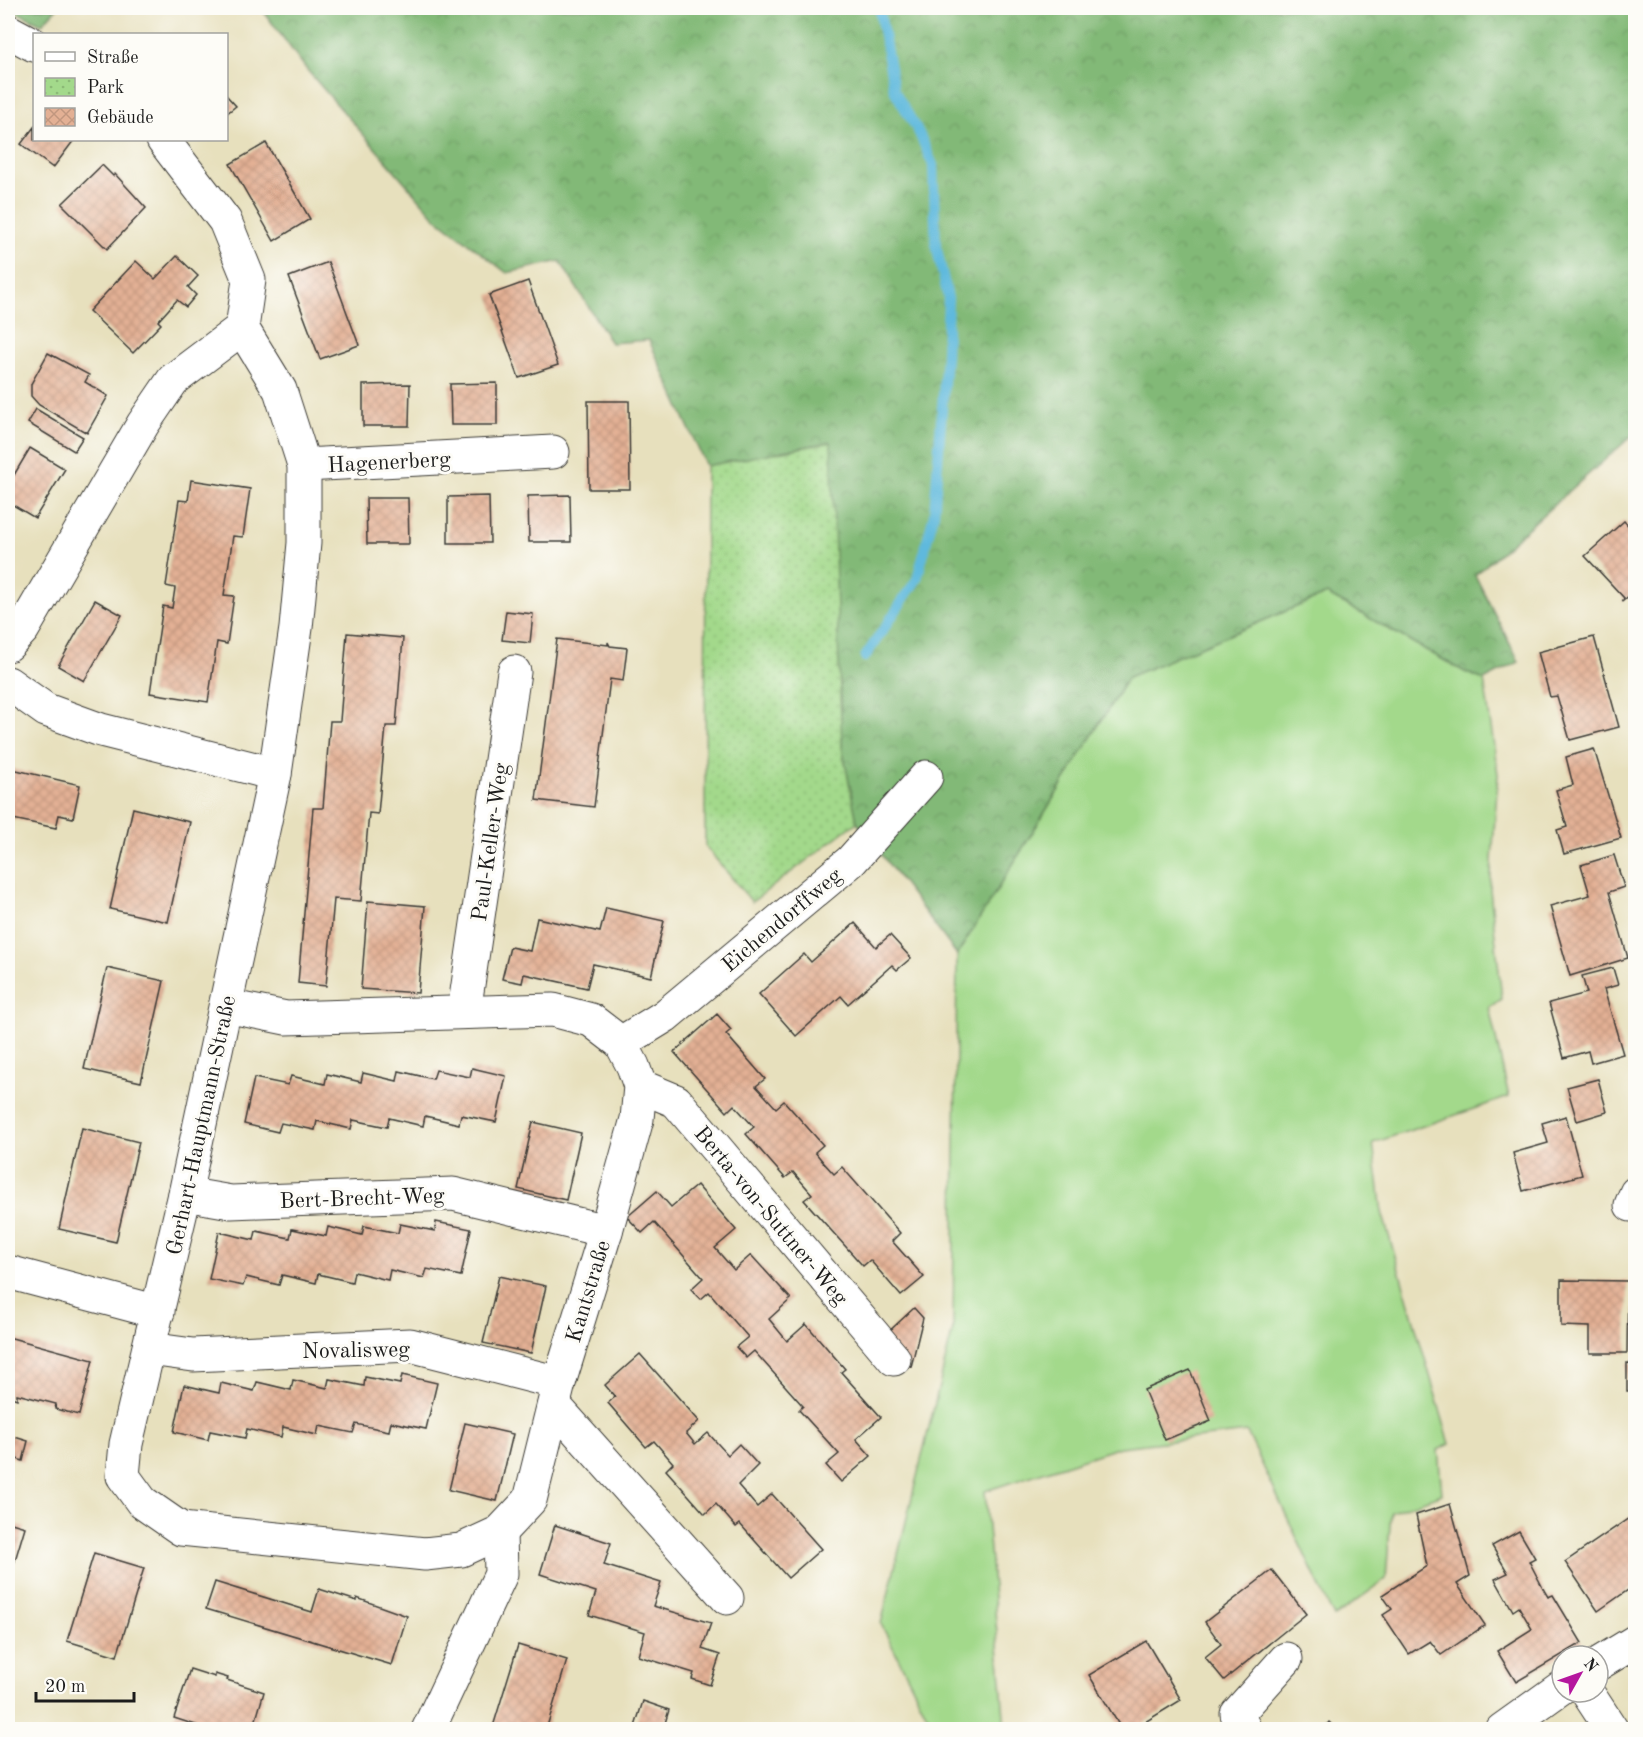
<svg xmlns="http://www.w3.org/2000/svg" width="1643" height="1737" viewBox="0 0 1643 1737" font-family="'Old Standard TT',serif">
  <defs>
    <pattern id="forest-crowns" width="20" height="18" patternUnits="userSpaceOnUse" patternTransform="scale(1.5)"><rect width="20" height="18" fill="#82b977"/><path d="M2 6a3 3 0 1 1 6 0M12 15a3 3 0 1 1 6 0" fill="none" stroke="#709e66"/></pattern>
    <pattern id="park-dots" width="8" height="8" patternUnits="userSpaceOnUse" patternTransform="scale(1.5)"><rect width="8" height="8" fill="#a3d98b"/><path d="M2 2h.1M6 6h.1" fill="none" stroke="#8cba77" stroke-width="1.8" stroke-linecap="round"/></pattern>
    <pattern id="building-cross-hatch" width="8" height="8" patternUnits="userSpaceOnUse" patternTransform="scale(1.5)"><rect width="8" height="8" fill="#e3b094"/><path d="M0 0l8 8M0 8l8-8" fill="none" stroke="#c2977f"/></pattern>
  </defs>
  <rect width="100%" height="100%" fill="#fdfcf7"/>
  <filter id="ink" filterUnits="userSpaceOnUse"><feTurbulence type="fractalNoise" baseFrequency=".0167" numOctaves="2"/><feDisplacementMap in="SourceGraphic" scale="12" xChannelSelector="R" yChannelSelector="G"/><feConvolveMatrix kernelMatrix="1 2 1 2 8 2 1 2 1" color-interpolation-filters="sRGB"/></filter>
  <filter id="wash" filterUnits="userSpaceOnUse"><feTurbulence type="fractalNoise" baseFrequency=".008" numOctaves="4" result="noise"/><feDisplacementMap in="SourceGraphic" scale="24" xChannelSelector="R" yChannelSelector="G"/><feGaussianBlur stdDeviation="1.35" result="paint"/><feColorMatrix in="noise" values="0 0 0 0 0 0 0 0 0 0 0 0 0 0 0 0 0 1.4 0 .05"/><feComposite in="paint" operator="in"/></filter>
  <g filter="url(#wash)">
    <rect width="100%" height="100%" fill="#e7e0bd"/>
    <!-- grass -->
    <polygon fill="#a3d98b" stroke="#607a54" stroke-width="1.5" points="1327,594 1465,672 1484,680 1498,774 1490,889 1502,999 1489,1007 1509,1097 1373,1143 1382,1212 1450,1444 1438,1450 1442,1494 1391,1512 1386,1579 1334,1617 1247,1432 1120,1447 985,1491 1005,1729 934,1729 881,1624 953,1329 957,955 1128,677"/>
    <!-- forest -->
    <g fill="url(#forest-crowns)" stroke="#4f6a4a" stroke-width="1.5">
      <polygon points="8,8 57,8 42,24"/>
      <polygon points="261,8 1635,8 1635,433 1475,575 1519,662 1484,680 1465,672 1327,594 1128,677 957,955 857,822 842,748 830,442 706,466 649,340 611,343 560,261 507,273 436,218 307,70"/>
    </g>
    <!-- park -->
    <polygon fill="url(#park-dots)" stroke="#607a54" stroke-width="1.5" points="831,442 842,748 857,822 752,902 705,846 706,466"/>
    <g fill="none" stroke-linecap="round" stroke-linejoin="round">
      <!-- stream -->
      <polyline stroke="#5fb9dd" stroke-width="10" points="865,657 917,579 934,514 946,356 948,298 936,245 933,165 919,133 894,90 879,8"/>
    </g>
    <g id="blocks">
      <!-- building -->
      <g fill="url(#building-cross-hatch)">
        <polygon points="226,95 236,106 226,114"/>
        <polygon points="34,127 34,140 74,140 53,168 21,144"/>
        <polygon points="266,143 310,219 274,241 230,164"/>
        <polygon points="102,165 113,176 115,174 146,208 107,249 62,204"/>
        <polygon points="177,256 198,276 188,287 196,295 186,307 177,300 158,321 161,324 133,353 89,311 136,261 155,279"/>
        <polygon points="328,262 359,345 320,359 289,277"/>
        <polygon points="528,281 558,365 519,378 489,295"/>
        <polygon points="48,353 89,375 85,382 108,396 87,433 39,405 31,396 31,384"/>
        <polygon points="497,383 497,425 451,425 450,384"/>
        <polygon points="410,384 409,426 363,426 363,385"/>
        <polygon points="588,401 629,401 630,489 589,489"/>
        <polygon points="36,409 83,437 74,451 28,423"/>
        <polygon points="30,448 65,469 35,518 8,502 8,485"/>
        <polygon points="191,480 250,489 243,537 233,536 224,595 234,596 227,644 217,642 208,702 150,693 163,606 172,608 175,588 166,586 179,500 188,501"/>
        <polygon points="570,495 571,542 529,542 528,496"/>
        <polygon points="489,496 490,543 448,543 448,497"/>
        <polygon points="366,498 408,498 409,544 367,544"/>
        <polygon points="1624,521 1635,533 1635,590 1622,602 1624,598 1585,556"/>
        <polygon points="95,600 122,615 84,681 58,666"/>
        <polygon points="506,611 533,614 530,643 502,640"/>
        <polygon points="347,633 403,638 396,726 386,726 378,814 369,813 361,901 334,899 326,986 298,983 313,808 323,808 330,721 340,721"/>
        <polygon points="1594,637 1619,727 1570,740 1557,696 1550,697 1538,652"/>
        <polygon points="557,639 608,645 608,642 610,646 627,648 623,681 610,679 594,807 536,800"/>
        <polygon points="1594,749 1621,838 1564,854 1557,830 1567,827 1556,790 1573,785 1566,757"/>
        <polygon points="8,768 80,785 73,818 59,815 56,828 8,818"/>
        <polygon points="133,808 190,822 168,922 110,909"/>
        <polygon points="1614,855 1624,887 1609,892 1628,958 1570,976 1550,906 1590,895 1581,865"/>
        <polygon points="368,901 425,906 418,993 361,989"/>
        <polygon points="606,908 664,921 651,977 593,964 587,988 524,974 522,983 502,979 510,947 530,951 537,918 600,932"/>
        <polygon points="855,923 876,947 890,935 911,958 897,970 892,965 848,1004 841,996 796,1036 759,994 804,954 811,962"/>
        <polygon points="107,968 164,981 141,1082 84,1069"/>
        <polygon points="1613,968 1618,985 1604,989 1623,1054 1591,1063 1588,1051 1564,1058 1549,1003 1587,993 1582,976"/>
        <polygon points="717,1014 731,1030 726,1034 765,1079 756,1086 776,1108 784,1101 823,1145 815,1152 824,1163 834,1174 842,1167 900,1233 892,1241 924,1277 901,1296 870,1260 863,1266 804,1200 812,1194 793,1172 785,1178 746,1134 754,1127 734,1105 727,1112 674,1052"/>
        <polygon points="472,1068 506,1076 496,1122 461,1115 459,1124 425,1116 423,1126 389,1118 387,1127 353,1120 351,1129 317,1121 315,1130 281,1123 278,1132 244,1124 254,1078 288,1085 291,1076 325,1084 327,1074 361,1082 363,1073 397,1081 399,1071 433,1079 436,1070 470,1077"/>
        <polygon points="1598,1079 1607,1112 1577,1121 1567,1087"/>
        <polygon points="1566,1116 1582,1175 1523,1191 1513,1153 1548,1143 1542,1123"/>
        <polygon points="533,1122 581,1133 566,1200 518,1189"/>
        <polygon points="82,1128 139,1142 116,1242 59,1229"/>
        <polygon points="697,1185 736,1230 715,1248 734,1270 751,1255 791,1299 769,1319 787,1341 806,1324 845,1369 841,1372 881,1417 856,1439 871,1456 841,1482 826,1465 839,1454 799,1410 803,1406 754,1351 746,1358 736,1347 748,1337 709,1292 701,1299 691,1289 703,1278 654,1222 642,1233 627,1217 657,1191 671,1207"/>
        <polygon points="436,1222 471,1229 461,1276 427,1269 424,1278 390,1270 388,1280 354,1272 352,1282 318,1274 316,1283 282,1275 279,1285 246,1277 243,1286 209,1279 219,1232 254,1240 256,1231 290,1238 292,1229 326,1236 328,1227 362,1235 364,1226 398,1233 400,1224 435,1231"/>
        <polygon points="499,1276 546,1286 531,1353 483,1343"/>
        <polygon points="1561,1280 1628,1281 1627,1353 1590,1353 1590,1327 1561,1326"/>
        <polygon points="914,1308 923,1318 911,1367 884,1336"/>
        <polygon points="8,1337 93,1360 79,1415 55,1409 56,1404 40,1400 17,1394 17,1399 8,1396"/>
        <polygon points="640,1354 699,1421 686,1433 695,1444 708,1433 728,1455 739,1444 758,1465 738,1485 757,1507 772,1494 821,1549 788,1578 740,1524 736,1527 716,1504 705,1514 666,1470 673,1463 654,1441 646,1447 608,1403 615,1397 605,1385"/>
        <polygon points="1627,1363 1635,1364 1635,1391 1627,1391"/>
        <polygon points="1190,1370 1211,1421 1165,1440 1144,1390"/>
        <polygon points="402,1375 437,1383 426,1429 391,1422 389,1431 356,1424 353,1433 319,1426 317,1435 283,1427 281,1437 247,1429 245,1438 210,1431 208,1440 174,1432 184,1385 219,1393 221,1383 254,1391 257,1382 291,1390 293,1380 327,1388 329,1379 364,1386 365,1377 400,1384"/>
        <polygon points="465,1423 513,1434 497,1501 449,1490"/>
        <polygon points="8,1435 28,1441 23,1461 8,1456"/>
        <polygon points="1450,1504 1470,1576 1457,1584 1485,1625 1441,1655 1430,1641 1409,1654 1383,1615 1392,1609 1382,1595 1427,1566 1416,1515"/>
        <polygon points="1635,1514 1635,1585 1598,1611 1565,1562"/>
        <polygon points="8,1522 25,1527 10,1577 8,1576"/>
        <polygon points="555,1525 611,1543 604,1565 661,1583 653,1606 711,1623 702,1649 720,1655 710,1685 692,1679 694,1673 638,1656 645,1632 589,1615 596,1592 540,1574"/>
        <polygon points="1519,1531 1535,1558 1529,1561 1545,1592 1548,1597 1553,1595 1582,1643 1516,1682 1497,1651 1532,1629 1519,1607 1513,1611 1495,1579 1508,1573 1492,1546"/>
        <polygon points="94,1553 144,1568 117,1656 67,1641"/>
        <polygon points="1272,1570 1306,1614 1224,1680 1205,1657 1221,1644 1205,1622"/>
        <polygon points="215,1582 312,1612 319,1589 357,1601 357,1598 407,1616 392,1665 206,1609"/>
        <polygon points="1146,1641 1181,1700 1132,1730 1122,1730 1089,1675"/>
        <polygon points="518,1645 567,1660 546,1730 492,1730"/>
        <polygon points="190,1669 215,1677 215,1674 228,1678 227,1680 264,1692 253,1730 211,1730 174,1718"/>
        <polygon points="643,1701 669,1710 663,1730 634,1730"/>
        <polygon points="1329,1722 1337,1730 1322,1730"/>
      </g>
    </g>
  </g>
  <g filter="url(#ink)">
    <use href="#blocks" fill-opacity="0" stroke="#3a3934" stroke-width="1.5"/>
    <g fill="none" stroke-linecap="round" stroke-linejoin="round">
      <!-- minor casing -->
      <g stroke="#3a3934" stroke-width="35">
        <g id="minor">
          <polyline points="8,31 34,45"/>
          <polyline points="163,140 225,221 249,280 242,328 280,390 304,465 304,543 296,628 275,774 185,1194 126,1444 123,1476 142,1502 181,1529 425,1554 461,1550 500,1532 530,1500 559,1383 606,1231 637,1119 640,1086 633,1066 621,1043 591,1020 553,1010 286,1018 226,1006"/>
          <polyline points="304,465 553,452"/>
          <polyline points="8,645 23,629 143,424 173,380 242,328"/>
          <polyline points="8,683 46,710 101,730 275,774"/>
          <polyline points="464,1012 514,672"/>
          <polyline points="621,1043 665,1016 851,861 926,777"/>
          <polyline points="640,1086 676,1101 894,1359"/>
          <polyline points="185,1194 231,1202 453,1194 606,1231"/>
          <polyline points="1631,1205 1636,1193"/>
          <polyline points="8,1272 158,1312"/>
          <polyline points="149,1349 193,1355 410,1345 559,1383"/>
          <polyline points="554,1405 727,1598"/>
          <polyline points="1598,1664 1636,1641"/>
          <polyline points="1587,1692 1612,1730"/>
          <polyline points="428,1730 501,1574 500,1532"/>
          <polyline points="1245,1730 1237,1714 1286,1659"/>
          <polyline points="1502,1730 1562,1687"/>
        </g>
      </g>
      <!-- minor -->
      <use href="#minor" stroke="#fff" stroke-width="33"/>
    </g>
  </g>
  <g text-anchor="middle" stroke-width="6" stroke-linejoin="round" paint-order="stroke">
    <!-- street labels -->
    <g font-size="22" fill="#1c1c1c" stroke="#fdfcf7">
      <text transform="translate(389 461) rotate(-3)" y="8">Hagenerberg</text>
      <text transform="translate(489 842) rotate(-82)" y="8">Paul-Keller-Weg</text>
      <text transform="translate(781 919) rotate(-40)" y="8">Eichendorffweg</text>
      <text transform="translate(200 1125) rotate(-78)" y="8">Gerhart-Hauptmann-Straße</text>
      <text transform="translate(362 1197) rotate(-2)" y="8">Bert-Brecht-Weg</text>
      <text transform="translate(772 1215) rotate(50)" y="8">Berta-von-Suttner-Weg</text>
      <text transform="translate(587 1291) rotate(-73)" y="8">Kantstraße</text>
      <text transform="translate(356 1349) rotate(-1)" y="8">Novalisweg</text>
    </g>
  </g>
  <!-- margin -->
  <rect width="1643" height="1737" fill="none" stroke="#fdfcf7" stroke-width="30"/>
  <!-- legend -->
  <rect x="33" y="33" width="195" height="108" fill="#fdfcf7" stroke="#a3a29f" stroke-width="1.5"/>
  <rect x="45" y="52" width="30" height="9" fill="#ffffff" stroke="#a3a29f" stroke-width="1.5"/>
  <text x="87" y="63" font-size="18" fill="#1c1c1c">Straße</text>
  <rect x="45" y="78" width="30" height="18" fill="url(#park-dots)" stroke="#a3a29f" stroke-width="1.5"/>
  <text x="87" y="93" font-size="18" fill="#1c1c1c">Park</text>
  <rect x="45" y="108" width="30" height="18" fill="url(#building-cross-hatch)" stroke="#a3a29f" stroke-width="1.5"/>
  <text x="87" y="123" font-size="18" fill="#1c1c1c">Gebäude</text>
  <!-- north arrow -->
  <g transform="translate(1580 1674) rotate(50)"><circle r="28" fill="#fdfcf7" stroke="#a3a29f" stroke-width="1.5"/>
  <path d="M0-4.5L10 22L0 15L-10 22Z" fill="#b5179e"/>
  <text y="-9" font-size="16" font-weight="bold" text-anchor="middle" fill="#1c1c1c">N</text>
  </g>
  <!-- scale -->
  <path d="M36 1692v9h98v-9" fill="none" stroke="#1c1c1c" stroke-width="3"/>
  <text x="45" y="1692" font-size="18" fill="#1c1c1c" stroke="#fdfcf7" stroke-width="4.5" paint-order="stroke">20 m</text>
</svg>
